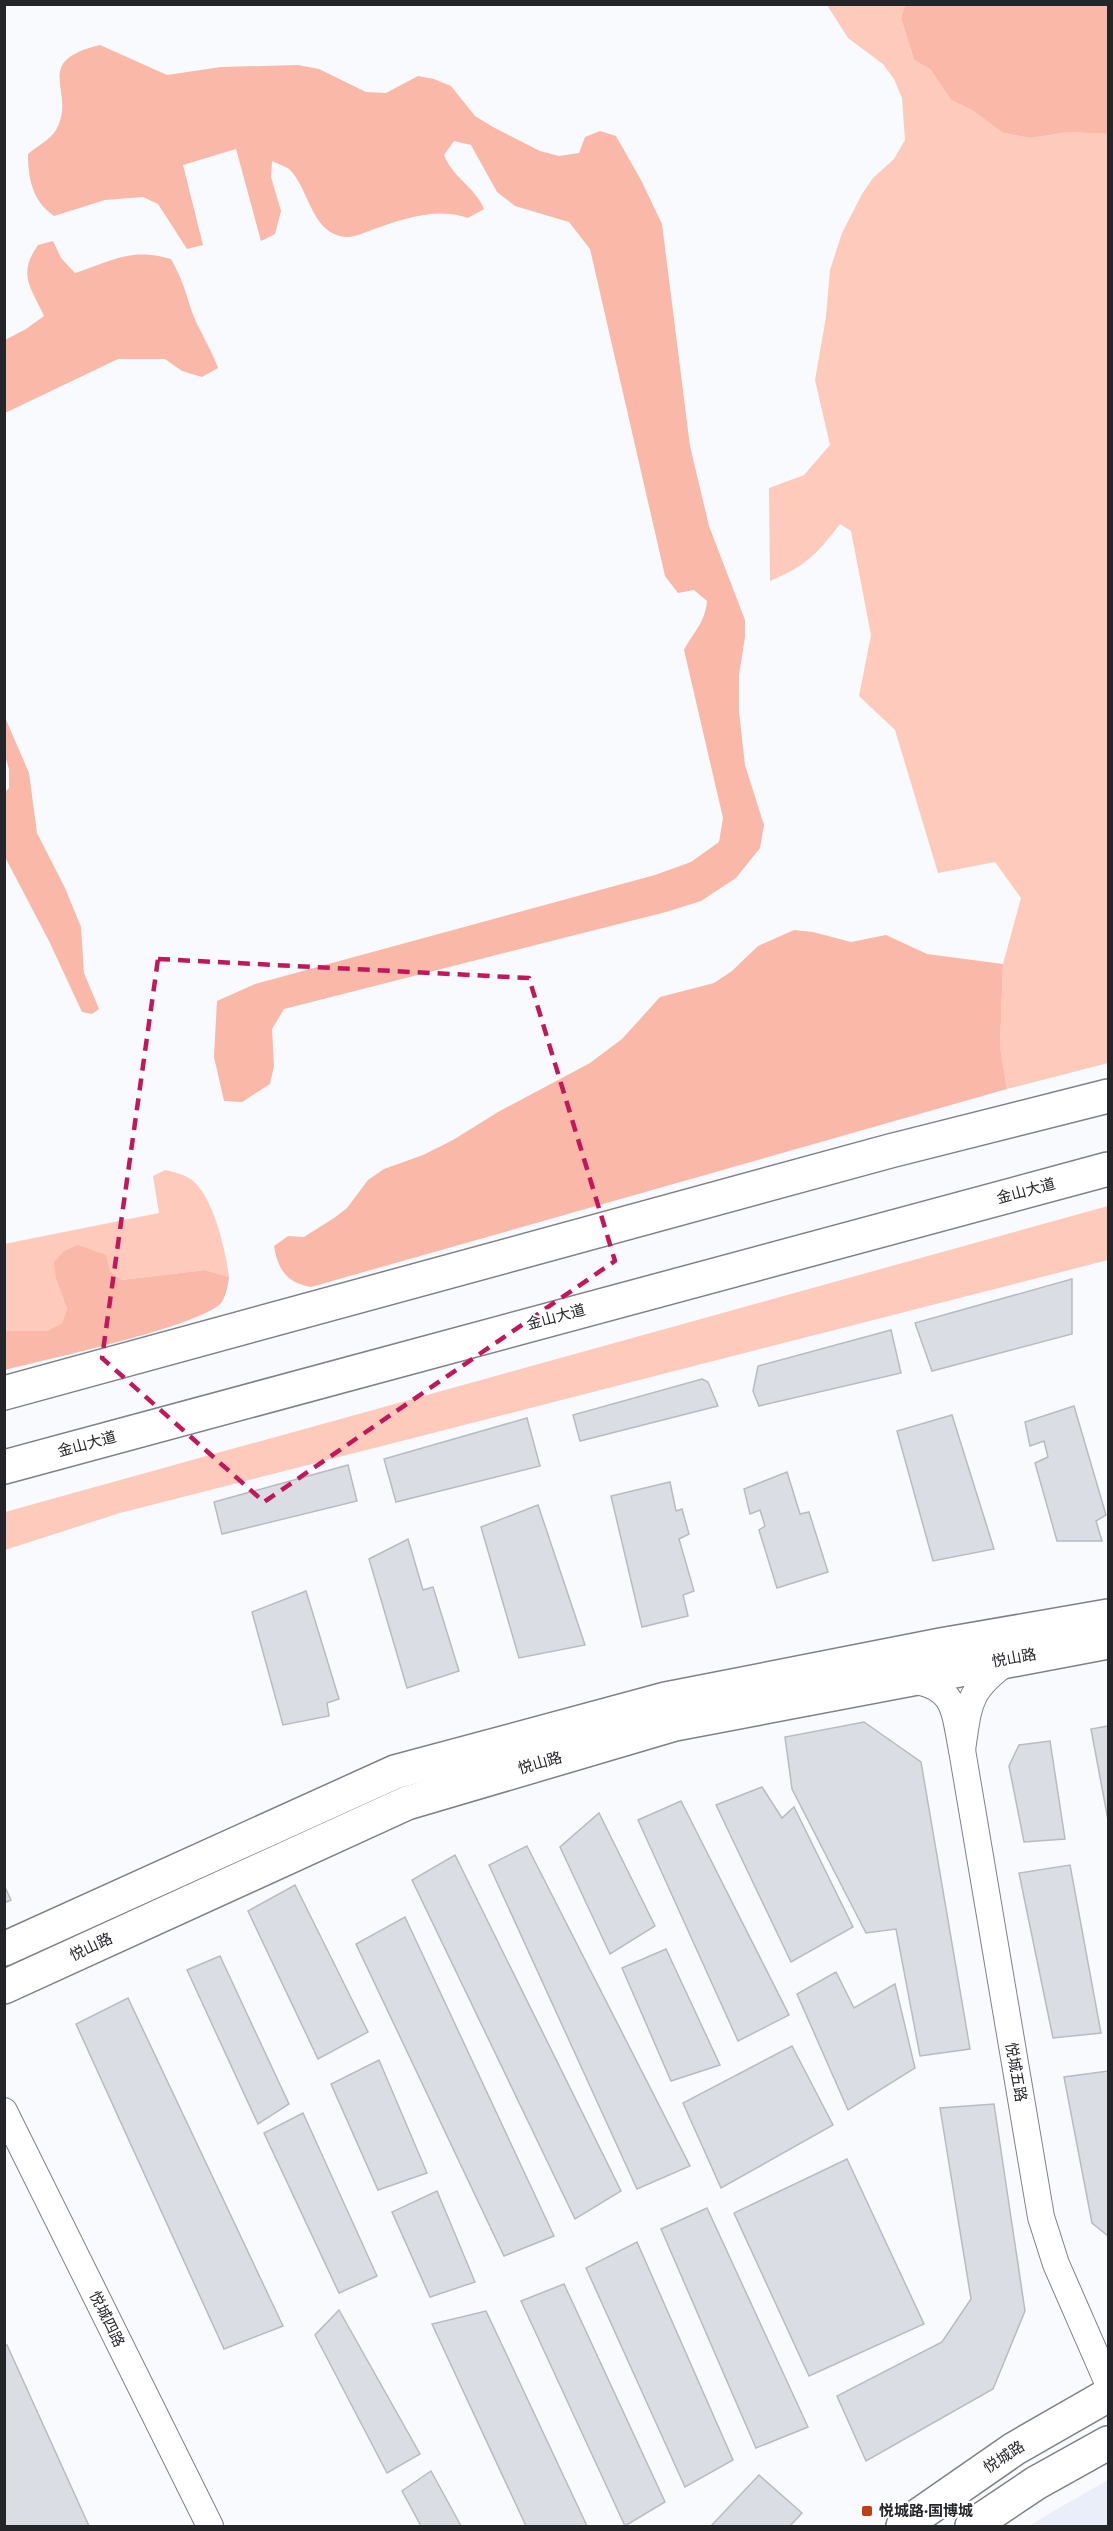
<svg xmlns="http://www.w3.org/2000/svg" width="1113" height="2531" viewBox="0 0 1113 2531" font-family="Lato,'Noto Sans SC',sans-serif">
  <rect width="100%" height="100%" fill="#f8fafe"/>
  <!-- built -->
  <polygon fill="#e9eef9" points="1108,2480 1108,2526 1029,2526 1052,2512"/>
  <!-- green -->
  <g fill="#fdcabc">
    <path d="M 827,5 L 905,5 L 901,18 L 914,60 L 930,69 L 951,100 L 972,110 L 1003,133 L 1031,138 L 1068,132 L 1108,134 L 1108,1063 L 1007,1089 L 1000,1047 L 1003,964 L 1021,898 L 995,862 L 938,873 L 895,730 L 859,696 L 871,635 L 851,531 L 840,524 C 817,554 806,566 770,581 L 769,488 L 804,475 L 830,445 L 815,380 L 826,317 L 830,270 L 842,233 L 862,194 L 873,178 L 894,159 L 905,140 L 902,98 L 894,79 L 883,64 L 848,38 Z"/>
    <path d="M 165,1170 C 174,1172 184,1174 192,1180 C 213,1196 226,1251 229,1277 L 205,1270 L 122,1280 L 110,1271 L 56,1279 L 67,1309 L 62,1323 L 47,1331 L 5,1331 L 4,1244 L 159,1213 L 153,1176 Z"/>
    <polygon points="1108,1206 1108,1260 120,1513 5,1550 5,1512"/>
  </g>
  <!-- forest -->
  <g fill="#f9b8a8">
    <polygon points="905,5 1108,5 1108,134 1068,132 1031,138 1003,133 972,110 951,100 930,69 914,60 901,18"/>
    <path d="M 100,45 L 167,75 L 221,67 L 298,65 L 319,69 L 366,92 L 386,93 L 418,76 L 434,79 L 451,86 L 475,116 L 493,127 L 540,151 L 559,156 L 579,153 L 585,137 L 600,131 L 616,136 L 641,180 L 662,224 L 690,446 L 709,526 L 745,620 L 745,637 L 739,675 L 739,712 L 745,765 L 764,825 L 760,848 L 736,878 L 701,901 L 666,912 L 284,1009 L 272,1029 L 274,1066 L 270,1084 L 242,1102 L 224,1101 L 214,1057 L 217,1001 L 255,984 L 655,875 L 691,862 L 719,842 L 723,818 L 684,650 C 694,631 705,623 707,601 L 694,590 L 678,593 L 665,576 L 590,249 L 569,222 L 515,206 L 497,192 L 471,145 L 454,141 L 444,155 C 453,178 475,187 484,209 L 468,218 C 436,207 404,219 374,229 C 366,232 355,237 347,237 C 311,235 310,189 289,169 C 284,166 277,163 272,161 L 271,177 L 281,211 L 275,234 L 261,241 L 236,149 L 183,165 L 203,245 L 187,249 L 158,204 L 143,197 L 105,200 L 54,216 C 33,201 28,180 28,154 C 36,147 51,139 56,130 C 78,91 29,62 100,45 Z"/>
    <path d="M 53,241 L 61,258 L 75,273 C 112,261 131,247 171,259 C 181,276 186,293 192,312 C 199,331 211,348 218,368 L 202,377 L 182,371 L 165,359 L 118,359 L 5,413 L 5,340 L 26,329 L 44,316 C 31,287 17,275 38,245 Z"/>
    <polygon points="4,715 29,773 37,833 65,888 81,927 84,973 99,1009 92,1014 82,1012 49,941 5,857 5,792 9,788 9,769 5,756"/>
    <path d="M 794,930 L 813,932 L 851,942 L 886,935 L 927,954 L 1003,964 L 1000,1047 L 1007,1089 L 311,1287 C 287,1283 278,1270 274,1246 L 288,1236 L 304,1237 L 334,1218 L 347,1208 L 368,1180 L 384,1169 L 423,1155 L 453,1140 L 498,1112 L 590,1063 L 622,1039 L 660,997 L 714,983 L 732,971 L 758,946 Z"/>
    <path d="M 78,1245 L 106,1255 L 110,1271 L 122,1280 L 205,1270 L 229,1277 C 228,1285 226,1297 221,1303 C 201,1326 43,1360 5,1370 L 5,1331 L 47,1331 L 62,1323 L 67,1309 L 56,1279 L 54,1262 L 64,1251 Z"/>
  </g>
  <!-- building -->
  <g fill="#dadde4" stroke="#b8bbc2" stroke-width="1.5">
    <polygon points="1072,1279 1072,1334 932,1371 915,1323"/>
    <polygon points="891,1330 901,1373 759,1406 753,1391 758,1366"/>
    <polygon points="702,1379 708,1382 718,1406 580,1441 573,1415"/>
    <polygon points="1074,1406 1106,1515 1096,1521 1102,1541 1057,1541 1035,1463 1048,1457 1044,1441 1030,1446 1025,1422"/>
    <polygon points="952,1415 994,1549 933,1561 897,1431"/>
    <polygon points="527,1418 540,1466 396,1502 384,1459"/>
    <polygon points="348,1465 357,1501 222,1534 214,1502"/>
    <polygon points="787,1472 800,1514 809,1512 828,1572 777,1588 759,1530 765,1526 760,1510 750,1514 744,1489"/>
    <polygon points="670,1482 676,1511 682,1509 689,1534 679,1539 694,1591 683,1595 688,1616 642,1627 611,1496"/>
    <polygon points="538,1505 585,1645 519,1658 481,1527"/>
    <polygon points="408,1539 423,1590 433,1587 459,1671 407,1688 369,1559"/>
    <polygon points="306,1591 339,1699 327,1703 329,1716 283,1725 252,1612"/>
    <polygon points="864,1722 921,1762 970,2049 920,2056 896,1929 866,1933 792,1789 785,1737"/>
    <polygon points="1108,1726 1108,1820 1091,1729"/>
    <polygon points="1050,1741 1065,1839 1024,1842 1009,1766 1019,1745"/>
    <polygon points="762,1787 782,1818 794,1807 853,1927 791,1962 716,1805"/>
    <polygon points="681,1801 789,2015 738,2041 638,1820"/>
    <polygon points="599,1813 655,1926 610,1954 560,1847"/>
    <polygon points="527,1846 690,2166 637,2189 489,1865"/>
    <polygon points="455,1855 621,2191 575,2219 412,1880"/>
    <polygon points="1070,1865 1101,2033 1053,2038 1019,1873"/>
    <polygon points="4,1885 11,1900 4,1903"/>
    <polygon points="295,1885 368,2032 318,2059 248,1911"/>
    <polygon points="405,1917 554,2236 504,2256 356,1944"/>
    <polygon points="666,1949 720,2065 671,2081 622,1968"/>
    <polygon points="220,1956 289,2104 258,2124 187,1970"/>
    <polygon points="836,1972 854,2008 895,1984 915,2068 848,2110 797,1994"/>
    <polygon points="128,1998 283,2326 224,2349 76,2024"/>
    <polygon points="792,2046 833,2125 721,2188 683,2103"/>
    <polygon points="379,2060 427,2173 378,2190 331,2084"/>
    <polygon points="1108,2071 1108,2236 1092,2223 1064,2077"/>
    <polygon points="994,2104 1025,2311 993,2389 866,2461 837,2396 942,2342 971,2299 940,2108"/>
    <polygon points="303,2113 377,2276 339,2293 264,2133"/>
    <polygon points="847,2159 924,2324 809,2376 734,2213"/>
    <polygon points="437,2191 475,2282 430,2297 392,2212"/>
    <polygon points="707,2208 808,2427 756,2448 661,2229"/>
    <polygon points="637,2242 733,2460 685,2487 586,2268"/>
    <polygon points="564,2284 665,2502 625,2526 521,2301"/>
    <polygon points="339,2310 420,2454 387,2473 315,2335"/>
    <polygon points="486,2311 587,2526 526,2526 432,2324"/>
    <polygon points="7,2345 89,2526 4,2526 4,2346"/>
    <polygon points="431,2471 461,2526 421,2526 402,2491"/>
    <polygon points="759,2475 802,2513 790,2526 711,2526"/>
  </g>
  <g fill="none" stroke-linecap="round" stroke-linejoin="round">
    <!-- minor casing -->
    <g stroke="#7f8188" stroke-width="28">
      <g id="minor">
        <path d="M 910,1680 C 956,1686 954,1710 962,1750 C 969,1704 967,1691 1007,1662"/>
        <polyline points="962,1750 1041,2217 1056,2264 1108,2383"/>
        <polyline points="4,2111 210,2526"/>
      </g>
    </g>
    <!-- major casing -->
    <g stroke="#7f8188" stroke-width="36">
      <g id="major">
        <polyline points="4,1949 395,1772 666,1699 941,1645 1108,1616"/>
        <polyline points="4,1987 407,1803 675,1724 1108,1642"/>
        <polyline points="903,2526 1014,2449 1108,2395"/>
        <polyline points="972,2526 1036,2483 1108,2443"/>
      </g>
    </g>
    <!-- highway casing -->
    <g stroke="#7f8188" stroke-width="36">
      <g id="highway">
        <polyline points="4,1393 890,1151 1108,1096"/>
        <polyline points="4,1467 1108,1169"/>
      </g>
    </g>
    <!-- minor -->
    <use href="#minor" stroke="#fff" stroke-width="26"/>
    <!-- major -->
    <use href="#major" stroke="#fff" stroke-width="33"/>
    <!-- highway -->
    <use href="#highway" stroke="#fff" stroke-width="33"/>
  </g>
  <!-- marked area -->
  <path fill="none" stroke="#c2185b" stroke-width="4.5" stroke-dasharray="12 8" stroke-linejoin="round" d="M 158,959 L 529,978 L 615,1261 L 264,1502 L 102,1358 Z"/>
  <!-- markers -->
  <rect fill="#c53b17" stroke="#fff" stroke-width="2" x="861" y="2505" width="12" height="12" rx="3"/>
  <g text-anchor="middle" stroke-width="4.5" stroke-linejoin="round" paint-order="stroke">
    <!-- street labels -->
    <g font-size="15" fill="#242528" stroke="#fff">
      <text transform="translate(1026 1191) rotate(-15)" y="5">金山大道</text>
      <text transform="translate(556 1317) rotate(-15)" y="5">金山大道</text>
      <text transform="translate(87 1444) rotate(-15)" y="5">金山大道</text>
      <text transform="translate(1014 1658) rotate(-10)" y="5">悦山路</text>
      <text transform="translate(540 1763) rotate(-16)" y="5">悦山路</text>
      <text transform="translate(91 1947) rotate(-25)" y="5">悦山路</text>
      <text transform="translate(1016 2072) rotate(80)" y="5">悦城五路</text>
      <text transform="translate(107 2319) rotate(64)" y="5">悦城四路</text>
      <text transform="translate(1004 2457) rotate(-33)" y="5">悦城路</text>
    </g>
    <!-- poi labels -->
    <g font-size="15" font-weight="bold" fill="#242528" stroke="#fff" text-anchor="start">
      <text x="879" y="2516">悦城路·国博城</text>
    </g>
  </g>
  <!-- border -->
  <rect width="1113" height="2531" fill="none" stroke="#242528" stroke-width="12"/>
</svg>
